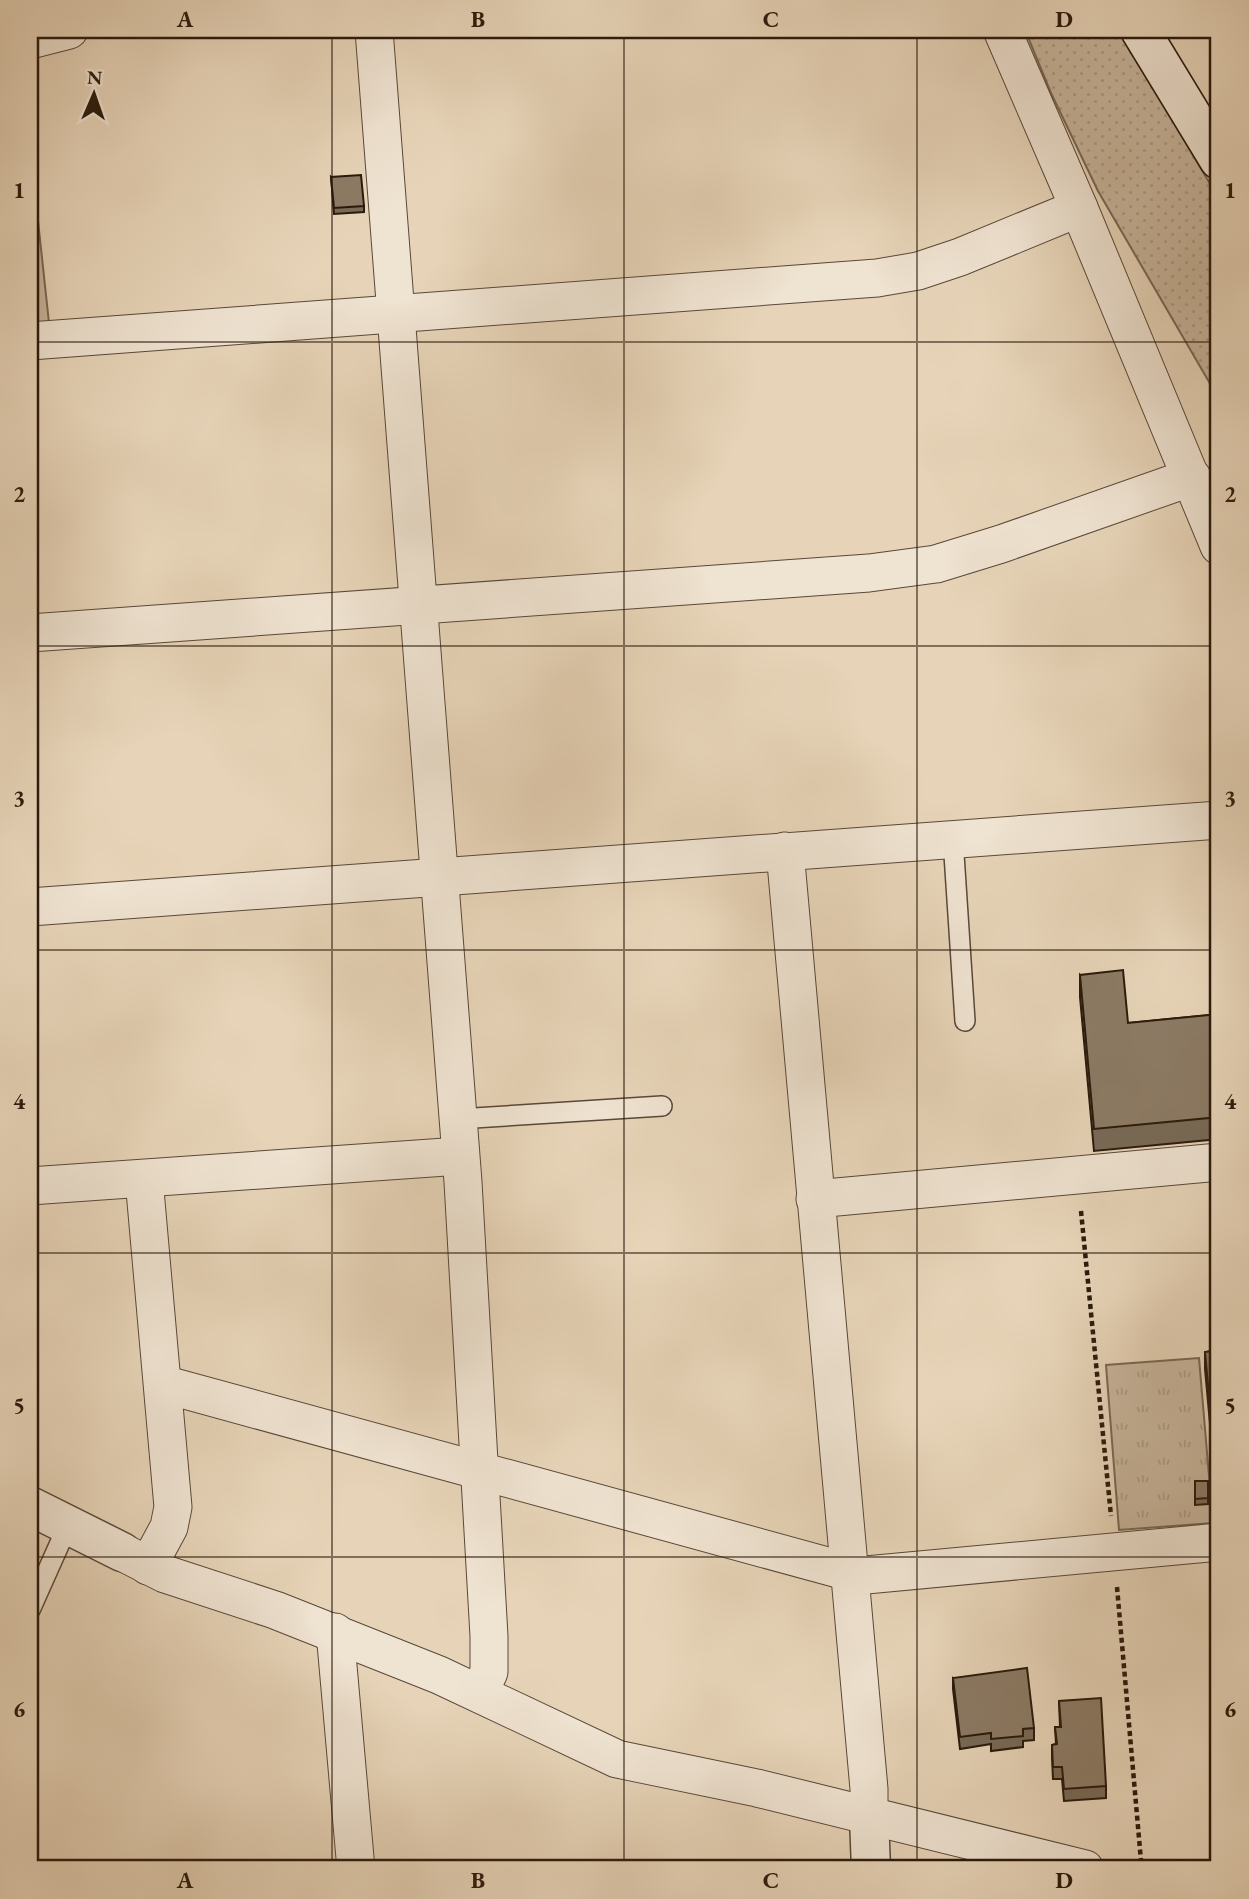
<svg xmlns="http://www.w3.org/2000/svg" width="1249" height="1899" viewBox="0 0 1249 1899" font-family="'EB Garamond',serif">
  <defs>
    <pattern id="grass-dots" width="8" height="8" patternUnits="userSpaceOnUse" patternTransform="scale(1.75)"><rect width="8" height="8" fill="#c7b49b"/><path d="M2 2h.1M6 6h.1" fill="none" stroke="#ab9a84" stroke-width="1.8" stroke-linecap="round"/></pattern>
    <pattern id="park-tufts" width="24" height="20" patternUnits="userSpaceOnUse" patternTransform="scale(1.75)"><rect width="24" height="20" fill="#c7b49b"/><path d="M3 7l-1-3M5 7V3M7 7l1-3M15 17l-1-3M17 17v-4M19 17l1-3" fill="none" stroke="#ab9a84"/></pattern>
  </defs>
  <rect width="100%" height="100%" fill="#e7d4b8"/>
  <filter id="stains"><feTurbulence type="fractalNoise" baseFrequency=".00286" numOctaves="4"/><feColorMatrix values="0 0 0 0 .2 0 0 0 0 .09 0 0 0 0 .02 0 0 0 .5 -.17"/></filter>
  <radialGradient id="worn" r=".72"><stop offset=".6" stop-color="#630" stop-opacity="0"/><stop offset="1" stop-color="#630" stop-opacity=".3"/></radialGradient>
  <!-- grass -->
  <polygon fill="url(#grass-dots)" stroke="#786754" stroke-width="2" points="1025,30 1119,30 1219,199 1219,399 1098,191 1051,93"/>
  <!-- park -->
  <g fill="url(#park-tufts)" stroke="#786754" stroke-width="2">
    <polygon points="30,193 35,193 49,323 30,325"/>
    <polygon points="1199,1358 1213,1523 1119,1530 1106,1365"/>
  </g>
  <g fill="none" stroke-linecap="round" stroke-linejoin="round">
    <!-- service casing -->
    <g stroke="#594837" stroke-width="22">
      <g id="service">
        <polyline points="953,839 965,1021"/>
        <polyline points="458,1119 662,1106"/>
        <polyline points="30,1610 68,1525"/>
      </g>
    </g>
    <!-- minor casing -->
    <g stroke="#594837" stroke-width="39">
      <g id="minor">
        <polyline points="374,30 463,1182 489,1636 489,1672 479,1693"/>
        <polyline points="1002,30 1079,208 1219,546"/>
        <polyline points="30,40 69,30"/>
        <polyline points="30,341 877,278 918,271 960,257 1079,208"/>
        <polyline points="30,633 869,573 936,564 1001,544 1192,477"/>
        <polyline points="785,851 869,1789 869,1817"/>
        <polyline points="30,907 1219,820"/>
        <polyline points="144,1179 173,1507 169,1527 148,1566"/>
        <polyline points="30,1186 460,1156"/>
        <polyline points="815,1199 1219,1162"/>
        <polyline points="163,1384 849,1572 866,1575 1219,1542"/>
        <polyline points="122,1552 165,1574 275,1610 439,1675 617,1759 757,1788 1085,1869"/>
        <polyline points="335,1632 356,1869"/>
      </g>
    </g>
    <!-- tertiary casing -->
    <g stroke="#594837" stroke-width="41">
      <g id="tertiary">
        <polyline points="30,1506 122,1552"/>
        <polyline points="869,1817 871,1869"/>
      </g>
    </g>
    <!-- secondary casing -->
    <g stroke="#2a1a0c" stroke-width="41">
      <polyline id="secondary" points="1140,30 1219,160"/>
    </g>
    <!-- path -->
    <g stroke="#2a1a0c" stroke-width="4.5" stroke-dasharray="5 3.5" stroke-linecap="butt">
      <polyline points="1081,1211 1111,1516"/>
      <polyline points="1117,1587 1141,1861"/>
    </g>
    <!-- service -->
    <use href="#service" stroke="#efe3d1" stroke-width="19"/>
    <!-- minor -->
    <use href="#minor" stroke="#efe3d1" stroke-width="37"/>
    <!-- tertiary -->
    <use href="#tertiary" stroke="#efe3d1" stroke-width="38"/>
    <!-- secondary -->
    <use href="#secondary" stroke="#efe3d1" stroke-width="38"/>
  </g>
  <!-- wall -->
  <g fill="#786a57" stroke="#2a1a0c" stroke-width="2">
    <polygon points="331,177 364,206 364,212 334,214"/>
    <polygon points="1080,975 1128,1023 1219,1014 1219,1139 1094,1151 1080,997"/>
    <polygon points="1219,1350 1219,1446 1212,1446 1205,1369 1205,1352"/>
    <polygon points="1195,1481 1208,1481 1208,1504 1195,1505"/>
    <polygon points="953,1678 1034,1728 1034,1740 1023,1741 1023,1747 991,1751 991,1744 960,1749 953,1689"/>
    <polygon points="1059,1701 1106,1786 1106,1798 1064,1801 1062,1779 1053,1779 1052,1757 1052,1745 1056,1744 1055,1727 1060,1727"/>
  </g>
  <!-- building -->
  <g fill="#8c7b65" stroke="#2a1a0c" stroke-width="2">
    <polygon points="361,175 364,206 334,208 331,177"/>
    <polygon points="1123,970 1128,1023 1219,1014 1219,1117 1094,1129 1080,975"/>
    <polygon points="1219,1350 1219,1428 1212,1429 1205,1352"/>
    <polygon points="1195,1481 1208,1481 1208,1498 1195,1499"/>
    <polygon points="1027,1668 1034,1728 1023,1729 1023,1736 991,1739 991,1733 960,1737 953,1678"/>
    <polygon points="1101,1698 1106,1786 1064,1789 1062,1767 1053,1767 1052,1745 1057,1744 1055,1727 1061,1727 1059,1701"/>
  </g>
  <!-- grid -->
  <path fill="none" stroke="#2a1a0c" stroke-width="2" stroke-opacity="0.55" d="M 332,30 L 332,1869M 624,30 L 624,1869M 917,30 L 917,1869M 30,342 L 1219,342M 30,646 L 1219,646M 30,950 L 1219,950M 30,1253 L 1219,1253M 30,1557 L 1219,1557"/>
  <!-- margin -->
  <rect width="1249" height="1899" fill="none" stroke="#e7d4b8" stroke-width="77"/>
  <!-- north arrow -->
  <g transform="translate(94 94) rotate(2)" stroke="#efe3d1" stroke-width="5" paint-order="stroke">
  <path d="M0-5L12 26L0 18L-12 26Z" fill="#2a1a0c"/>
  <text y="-10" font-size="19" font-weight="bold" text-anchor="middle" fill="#2a1a0c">N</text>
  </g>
  <rect x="38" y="38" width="1172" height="1822" fill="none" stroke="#2a1a0c" stroke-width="2.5"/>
  <g font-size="23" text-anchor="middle" font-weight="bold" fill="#2a1a0c">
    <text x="185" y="27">A</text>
    <text x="478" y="27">B</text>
    <text x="771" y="27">C</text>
    <text x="1064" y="27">D</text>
    <text x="19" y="198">1</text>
    <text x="1230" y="198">1</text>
    <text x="19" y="502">2</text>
    <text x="1230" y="502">2</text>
    <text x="19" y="806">3</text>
    <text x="1230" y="806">3</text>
    <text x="19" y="1109">4</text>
    <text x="1230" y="1109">4</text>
    <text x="19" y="1413">5</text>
    <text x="1230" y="1413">5</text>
    <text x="19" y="1717">6</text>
    <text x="1230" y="1717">6</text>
    <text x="185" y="1888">A</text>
    <text x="478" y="1888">B</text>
    <text x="771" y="1888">C</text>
    <text x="1064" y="1888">D</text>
  </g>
  <rect width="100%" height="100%" filter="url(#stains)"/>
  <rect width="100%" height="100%" fill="url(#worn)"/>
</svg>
